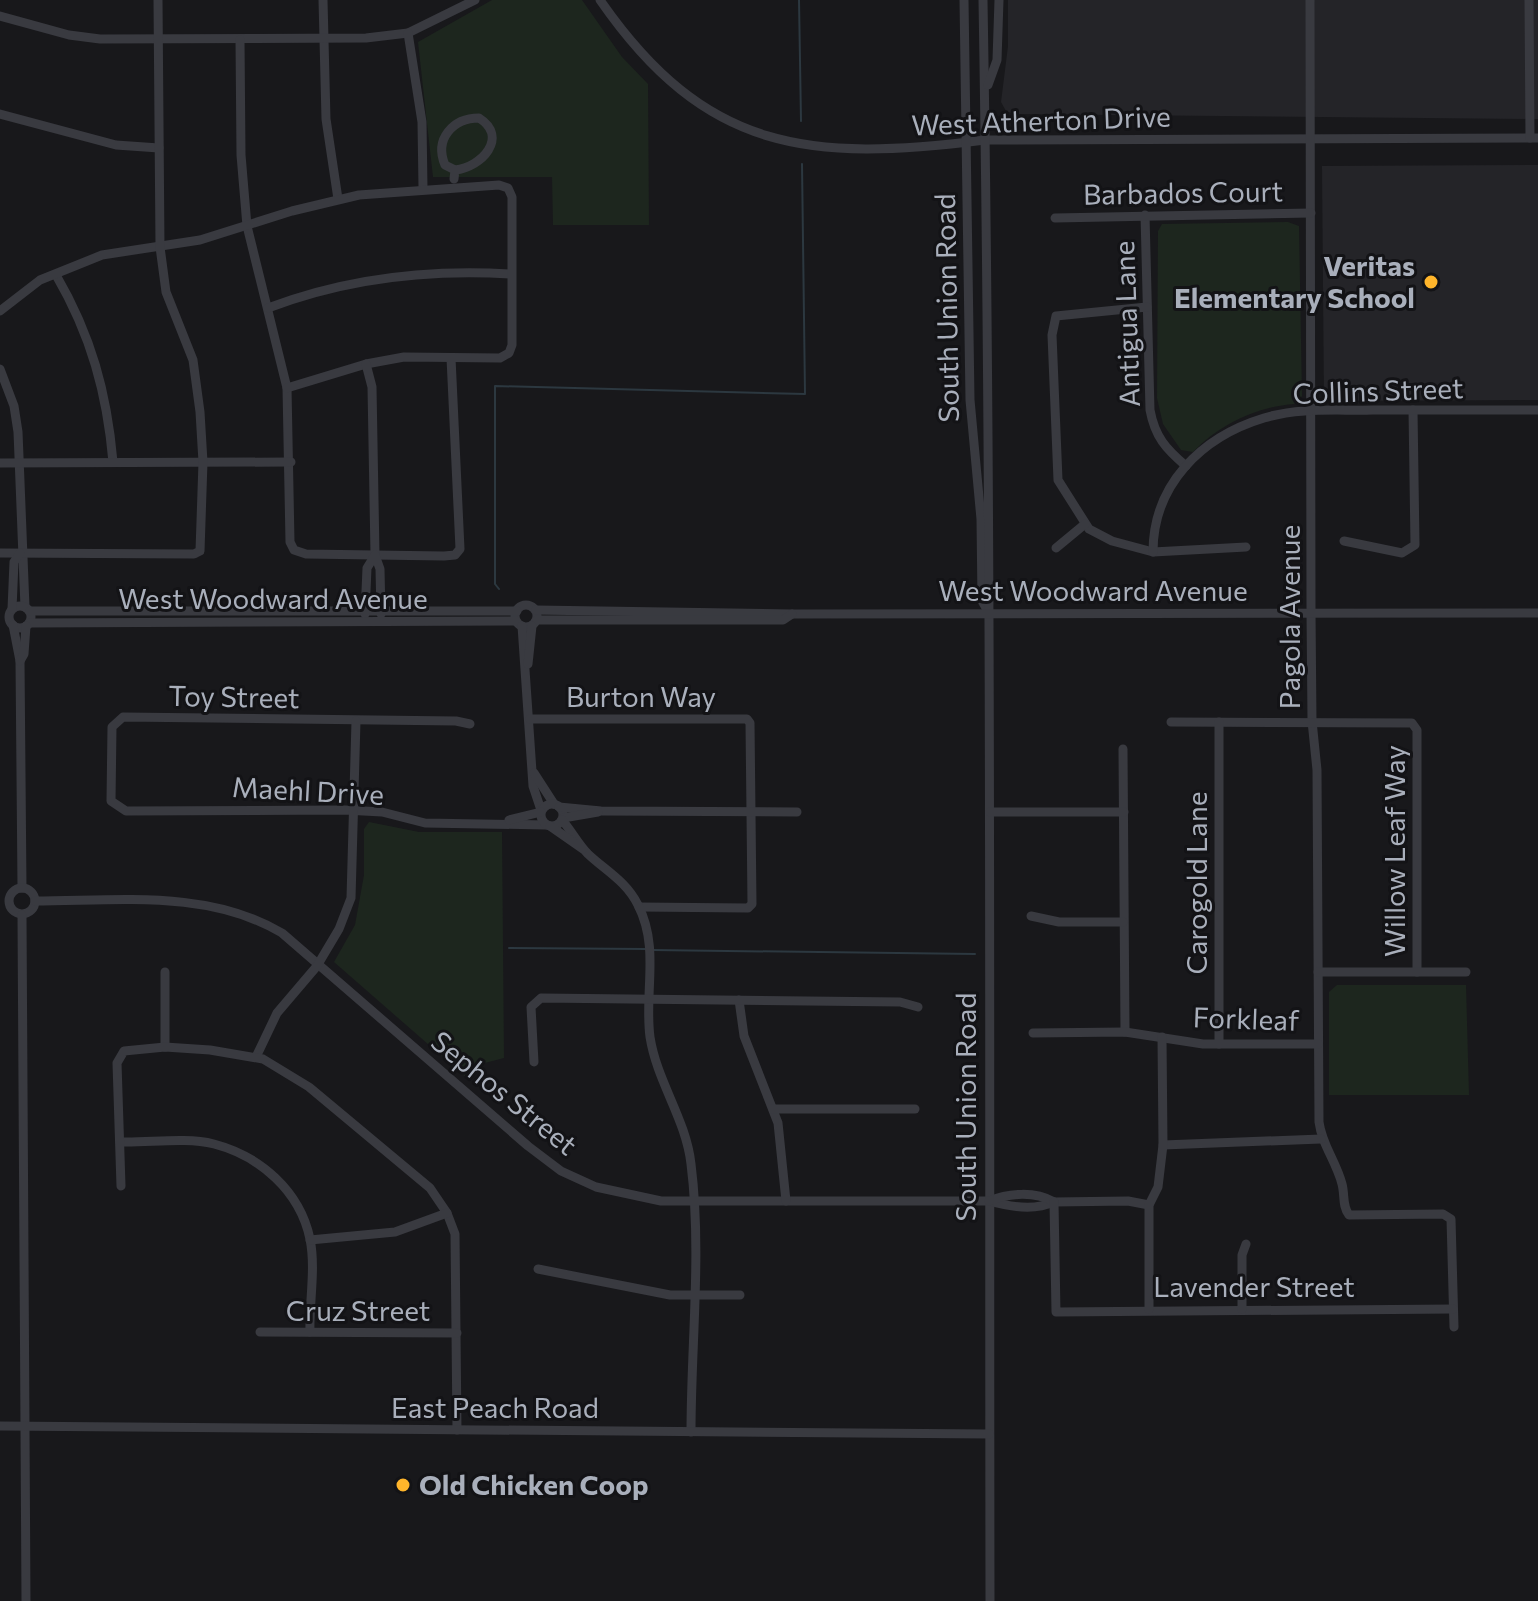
<svg xmlns="http://www.w3.org/2000/svg" width="1538" height="1601" viewBox="0 0 1538 1601" font-family="Commissioner,sans-serif">
  <rect width="100%" height="100%" fill="#18181b"/>
  <!-- built -->
  <g fill="#242428">
    <polygon points="1008,0 1538,0 1538,119 1014,114 1006,111 1001,102 1008,46"/>
    <polygon points="1538,165 1538,400 1324,401 1322,166"/>
  </g>
  <!-- green -->
  <g fill="#1d261e">
    <polygon points="492,0 582,0 622,57 648,84 649,225 553,225 552,177 433,177 418,42"/>
    <path d="M 1288,222 L 1299,226 L 1302,396 L 1294,404 C 1256,407 1220,424 1193,452 L 1181,450 L 1163,424 L 1157,398 L 1158,231 L 1162,224 Z"/>
    <polygon points="369,822 419,832 502,832 504,1058 481,1064 468,1079 334,962 355,925 364,875 364,829"/>
    <polygon points="1337,985 1466,985 1469,1095 1329,1095 1329,992"/>
  </g>
  <g fill="none" stroke-linecap="round" stroke-linejoin="round">
    <!-- stream -->
    <g stroke="#2c3840" stroke-width="2">
      <polyline points="799,0 801,121"/>
      <polyline points="499,589 495,584 495,386 805,394 802,164"/>
      <polyline points="509,948 646,949"/>
      <polyline points="652,950 975,954"/>
    </g>
    <!-- minor -->
    <g stroke="#393a40" stroke-width="9">
      <polyline points="323,0 326,119 338,199"/>
      <path d="M 600,0 C 706,153 810,162 985,140 L 1538,138"/>
      <polyline points="964,0 970,400 981,519 982,601 989,613"/>
      <path d="M 983,0 C 992,534 989,1067 990,1601"/>
      <path d="M 1310,0 L 1311,612 L 1312,721 L 1317,770 L 1319,1122 C 1322,1145 1336,1161 1342,1184 C 1345,1195 1342,1206 1349,1215 L 1443,1214 L 1451,1219 L 1454,1327"/>
      <polyline points="1529,0 1530,138"/>
      <polyline points="0,16 69,35 100,39 366,38 408,33 475,0"/>
      <polyline points="408,33 422,122 423,188"/>
      <polyline points="240,40 241,155 247,226 287,388 290,542 294,550 306,554 444,556 455,555 460,549 451,358"/>
      <polyline points="988,85 997,60 999,0"/>
      <polyline points="0,114 116,145 159,148"/>
      <path d="M 454,179 L 455,170 C 482,167 509,137 479,118 C 453,118 434,139 445,165 L 455,170"/>
      <path d="M 1145,215 L 1150,410 C 1155,437 1166,449 1186,466"/>
      <polyline points="1055,218 1311,213"/>
      <path d="M 56,275 C 91,335 107,393 113,462"/>
      <polyline points="1147,307 1056,316 1052,335 1058,480 1089,529 1112,541 1153,552 1246,547"/>
      <path d="M 268,308 C 347,278 428,269 511,274"/>
      <polyline points="0,311 40,280 102,255 200,240 292,211 359,195 499,185 508,188 512,197 512,345 509,353 500,358 404,357 366,364 287,388"/>
      <polyline points="366,364 372,387 375,555"/>
      <polyline points="0,369 14,406 18,432 25,607"/>
      <polyline points="0,463 291,462"/>
      <polyline points="1344,541 1402,553 1415,545 1413,410"/>
      <polyline points="1056,548 1085,524"/>
      <path d="M 1153,552 C 1153,485 1201,437 1264,418 C 1299,407 1338,411 1373,410 C 1428,410 1483,410 1538,410"/>
      <polyline points="0,553 194,554 200,551 203,462 200,412 193,360 166,292 160,247 158,0"/>
      <circle cx="526" cy="616" r="11"/>
      <circle cx="20" cy="617" r="11"/>
      <polyline points="12,609 14,562 20,553"/>
      <polyline points="536,610 792,614 1538,613"/>
      <polyline points="30,611 517,611"/>
      <polyline points="365,614 367,568 375,555 380,569 381,614"/>
      <polyline points="537,620 783,620 792,614"/>
      <polyline points="30,623 516,621"/>
      <polyline points="13,625 20,661 22,888"/>
      <polyline points="522,626 533,786 541,810"/>
      <polyline points="20,661 24,654 26,626"/>
      <polyline points="528,664 532,626"/>
      <polyline points="530,719 747,719 750,723 752,904 748,908 639,907"/>
      <polyline points="1171,722 1412,723 1417,730 1417,972"/>
      <polyline points="1219,722 1219,1044"/>
      <polyline points="470,724 456,721 123,717 112,727 111,801 126,811 345,810 382,812 425,823 546,825"/>
      <polyline points="1123,749 1125,1032"/>
      <polyline points="534,773 554,804"/>
      <circle cx="552" cy="815" r="11"/>
      <polyline points="559,807 601,811 797,812"/>
      <polyline points="990,812 1124,812"/>
      <polyline points="563,818 598,812"/>
      <polyline points="509,820 541,812"/>
      <path d="M 562,820 C 571,830 578,844 588,854 C 606,871 626,881 638,905 C 660,948 644,992 650,1037 C 657,1082 686,1119 691,1164 C 702,1252 691,1343 691,1432"/>
      <polyline points="550,826 583,849"/>
      <circle cx="22" cy="901" r="13"/>
      <path d="M 35,901 C 118,901 208,889 282,933 L 528,1146 L 561,1171 L 596,1187 L 661,1201 L 989,1201 C 1010,1207 1034,1211 1054,1202 L 1128,1201 L 1149,1205"/>
      <polyline points="22,915 26,1601"/>
      <polyline points="1031,916 1059,922 1123,922"/>
      <polyline points="1318,972 1466,972"/>
      <polyline points="739,1000 744,1036 778,1123 786,1201"/>
      <polyline points="1033,1033 1125,1032 1203,1044 1318,1044"/>
      <polyline points="165,1047 165,972"/>
      <polyline points="256,1057 277,1013 317,966 339,929 351,898 356,721"/>
      <polyline points="534,1062 531,1007 541,998 900,1002 918,1007"/>
      <polyline points="773,1109 915,1109"/>
      <path d="M 120,1142 C 150,1143 185,1137 214,1144 C 260,1156 300,1191 310,1239 C 316,1269 309,1302 310,1332"/>
      <polyline points="1163,1145 1321,1139"/>
      <polyline points="121,1186 117,1063 124,1051 165,1047 210,1050 263,1059 309,1087 430,1188 447,1213 455,1234 457,1430"/>
      <path d="M 989,1201 C 1009,1193 1035,1191 1054,1202"/>
      <polyline points="1054,1202 1056,1312 1453,1309"/>
      <polyline points="310,1240 395,1232 447,1213"/>
      <polyline points="538,1269 670,1295 740,1295"/>
      <polyline points="1149,1309 1149,1205 1158,1187 1163,1145 1162,1037"/>
      <polyline points="1242,1309 1242,1255 1246,1244"/>
      <polyline points="260,1332 457,1333"/>
      <polyline points="0,1426 989,1434"/>
    </g>
  </g>
  <!-- markers -->
  <g fill="#ffb52b" stroke="#131316" stroke-width="3">
    <circle cx="1431" cy="282" r="8"/>
    <circle cx="403" cy="1485" r="8"/>
  </g>
  <g text-anchor="middle" stroke-width="6" stroke-linejoin="round" paint-order="stroke">
    <!-- street labels -->
    <g font-size="28" fill="#a9afbb" stroke="#131316">
      <text transform="translate(1041 121) rotate(-2)" y="10">West Atherton Drive</text>
      <text transform="translate(1183 193) rotate(-1)" y="10">Barbados Court</text>
      <text transform="translate(947 308) rotate(-91)" y="10">South Union Road</text>
      <text transform="translate(1127 324) rotate(-92)" y="10">Antigua Lane</text>
      <text transform="translate(1378 391) rotate(-2)" y="10">Collins Street</text>
      <text x="1093" y="601">West Woodward Avenue</text>
      <text x="273" y="609">West Woodward Avenue</text>
      <text transform="translate(1290 617) rotate(-90)" y="10">Pagola Avenue</text>
      <text transform="translate(234 697) rotate(1)" y="10">Toy Street</text>
      <text x="641" y="707">Burton Way</text>
      <text transform="translate(308 791) rotate(3)" y="10">Maehl Drive</text>
      <text transform="translate(1395 851) rotate(-90)" y="10">Willow Leaf Way</text>
      <text transform="translate(1197 883) rotate(-90)" y="10">Carogold Lane</text>
      <text transform="translate(1246 1019) rotate(2)" y="10">Forkleaf</text>
      <text transform="translate(504 1093) rotate(39)" y="10">Sephos Street</text>
      <text transform="translate(966 1107) rotate(-90)" y="10">South Union Road</text>
      <text x="1254" y="1297">Lavender Street</text>
      <text x="358" y="1321">Cruz Street</text>
      <text x="495" y="1418">East Peach Road</text>
    </g>
    <!-- poi labels -->
    <g font-size="28" font-weight="bold" fill="#a9afbb" stroke="#131316" text-anchor="end">
      <text x="1415" y="276">Veritas<tspan x="1415" dy="32">Elementary School</tspan></text>
      <text x="419" y="1495" text-anchor="start">Old Chicken Coop</text>
    </g>
  </g>
</svg>
